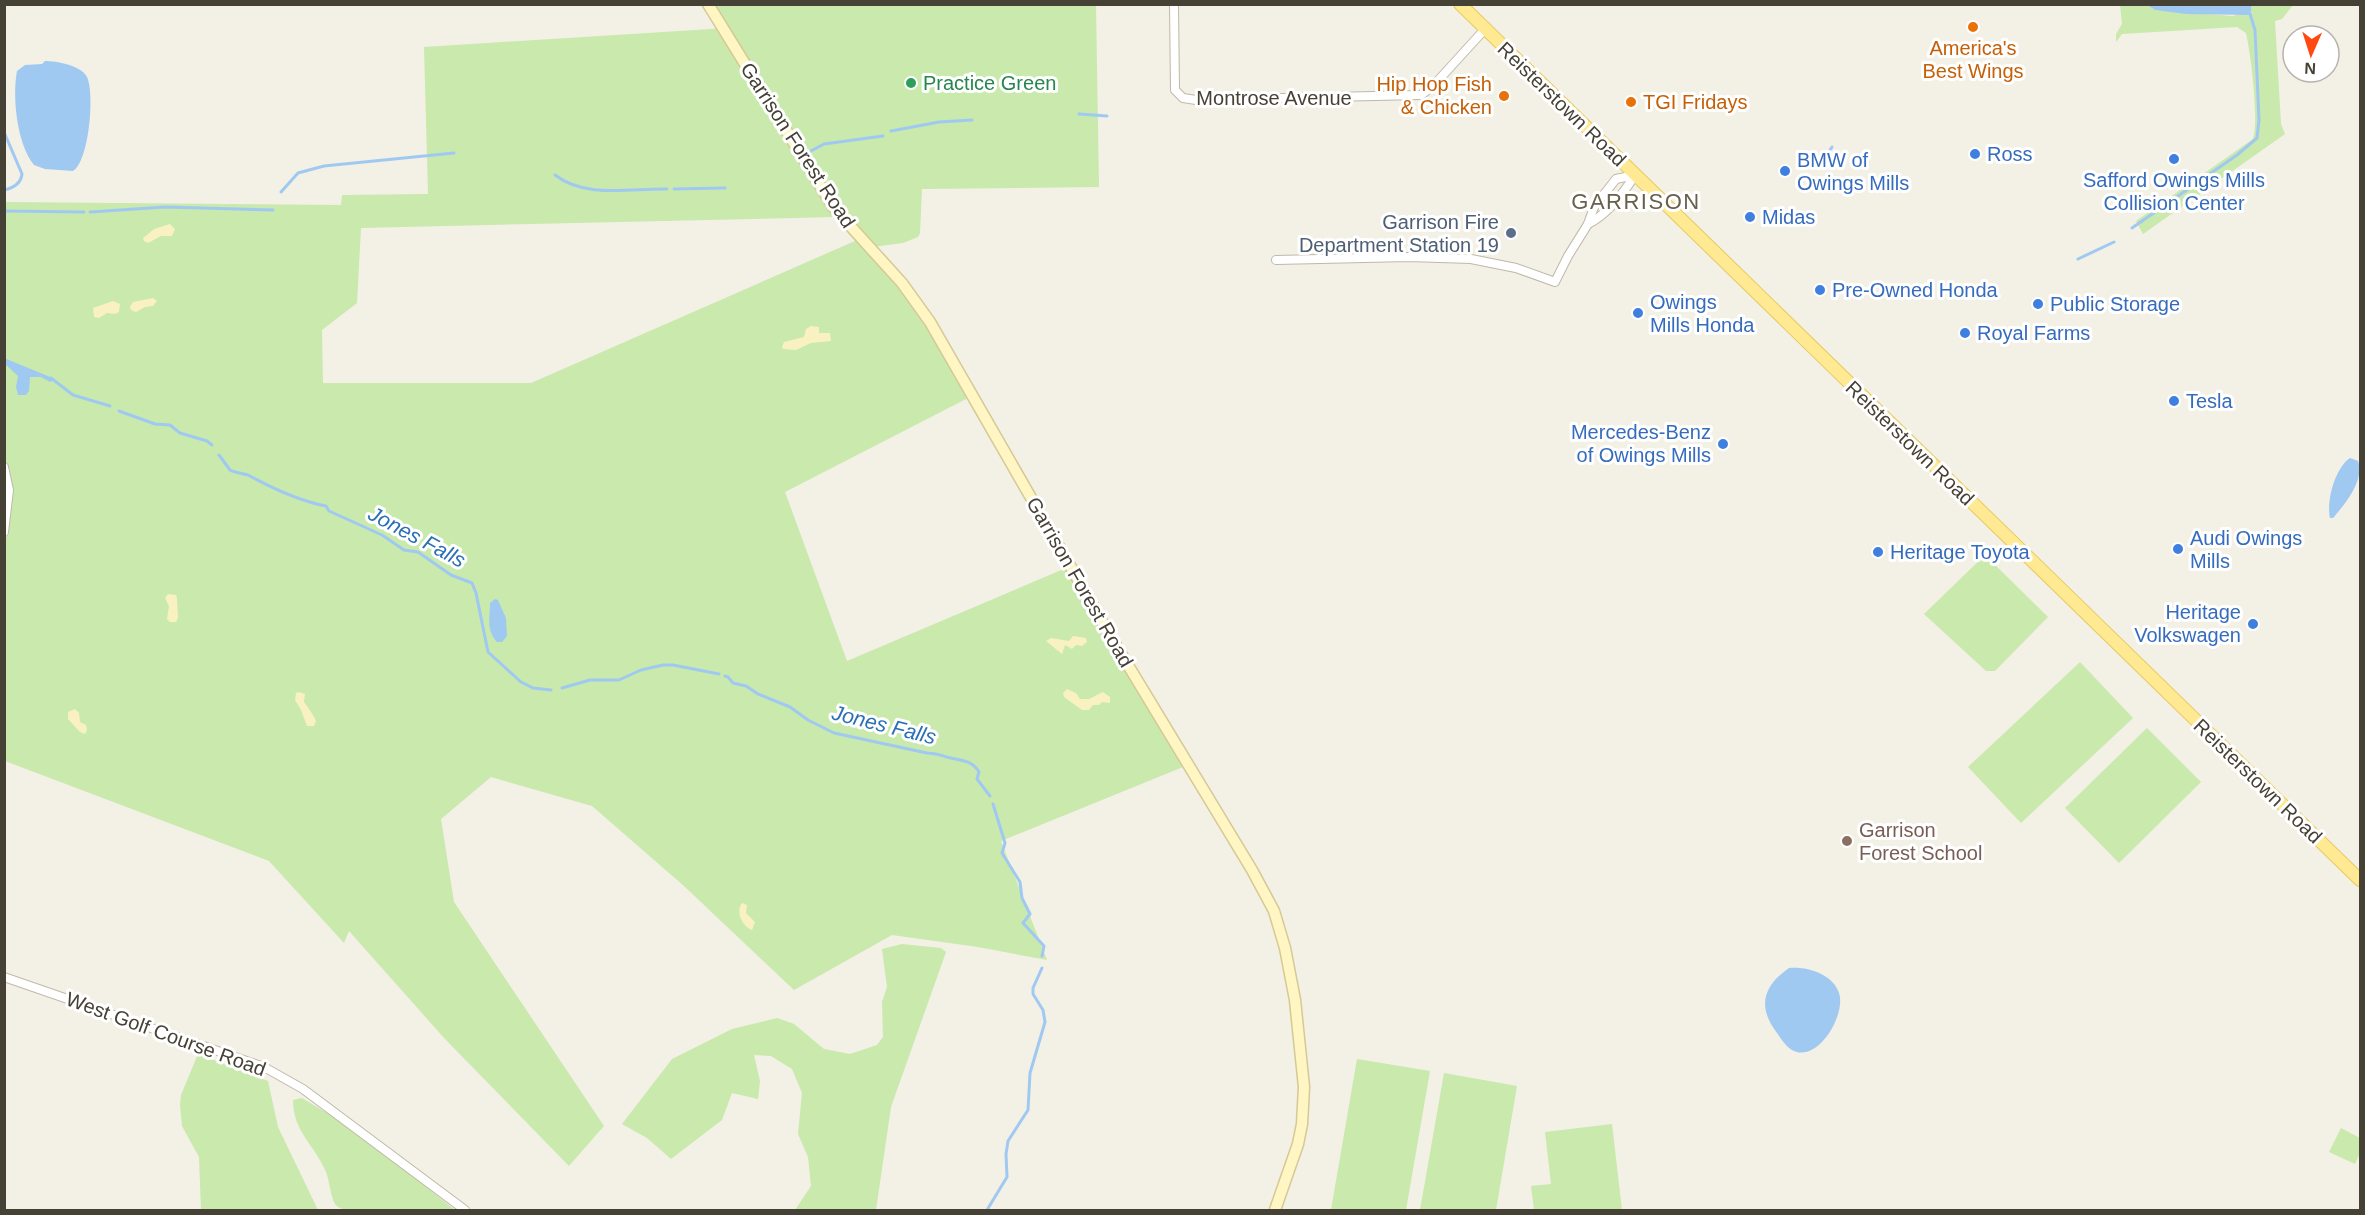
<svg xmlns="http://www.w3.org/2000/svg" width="2365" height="1215" viewBox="0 0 2365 1215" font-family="Arial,sans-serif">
  <rect width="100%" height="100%" fill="#f3f0e5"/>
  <!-- green -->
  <g fill="#c9e9ad" fill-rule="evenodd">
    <path d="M 713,5 L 1096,5 L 1099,187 L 922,189 L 920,233 L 918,237 L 903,243 L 864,248 L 894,280 L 925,323 L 968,398 L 785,492 L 847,661 L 1066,568 L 1183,767 L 1001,841 L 1047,960 L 978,947 L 892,935 L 794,990 L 684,886 L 592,806 L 491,777 L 441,819 L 454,902 L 604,1126 L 569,1166 L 445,1039 L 349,931 L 344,943 L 269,861 L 5,761 L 5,202 L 341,205 L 342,195 L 428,194 L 424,47 L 727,28 ZM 835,217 L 855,241 L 531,383 L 323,383 L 322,330 L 357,303 L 361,228 Z"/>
    <path d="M 2120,5 L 2147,5 L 2155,10 L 2233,16 L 2252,8 L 2252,5 L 2293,5 L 2282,19 L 2275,21 L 2281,124 L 2285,134 L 2143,234 L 2136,221 L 2253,139 C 2259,119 2251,55 2246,33 L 2237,27 L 2122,34 L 2116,42 L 2116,34 L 2122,24 Z"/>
    <polygon points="1985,555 2048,617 1995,671 1986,671 1924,614"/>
    <polygon points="2080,662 2133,718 2021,823 1968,767"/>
    <polygon points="2147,728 2201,782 2119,863 2065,808"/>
    <polygon points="902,944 941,948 946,952 891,1107 876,1210 795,1210 811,1186 808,1157 798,1134 802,1093 792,1069 771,1056 754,1055 760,1081 758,1099 732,1093 722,1120 671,1159 647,1138 622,1124 672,1059 732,1029 777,1018 794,1024 824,1049 850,1054 877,1045 883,1037 882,1002 887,987 882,949"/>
    <polygon points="198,1054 268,1081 278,1127 318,1210 201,1210 199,1157 182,1126 180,1105 181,1095"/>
    <polygon points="1357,1059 1430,1071 1406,1210 1331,1210"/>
    <polygon points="1444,1073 1517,1086 1496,1210 1420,1210"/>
    <path d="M 302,1098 L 352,1128 L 455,1210 L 347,1210 C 343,1209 338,1208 335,1204 C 330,1195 330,1182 326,1172 C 315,1145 293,1132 293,1100 Z"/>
    <polygon points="1612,1124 1622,1210 1534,1210 1531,1186 1551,1184 1545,1132"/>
    <polygon points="2341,1128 2360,1138 2360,1153 2355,1164 2329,1152"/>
  </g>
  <!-- sand -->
  <g fill="#f9f2c0">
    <polygon points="170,224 175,229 172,236 161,236 148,243 144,241 143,238 154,229"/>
    <polygon points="153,298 157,301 153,306 145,307 136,312 131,310 130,307 133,302"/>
    <polygon points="113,301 120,304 119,312 115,314 107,313 99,318 94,317 93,308"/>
    <polygon points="811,326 819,327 819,333 830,333 831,341 811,343 796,350 783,349 782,347 784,342 804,337 806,329"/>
    <polygon points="168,594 176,595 177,598 178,618 176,622 170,622 167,619 169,606 165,598"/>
    <polygon points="1073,636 1086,638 1087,642 1082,646 1076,645 1072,649 1065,645 1062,654 1046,641 1051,638 1069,641"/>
    <polygon points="1067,689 1076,693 1080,699 1089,699 1103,692 1110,697 1110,703 1102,702 1099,705 1093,705 1089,710 1082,710 1064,697 1063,693"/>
    <path d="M 299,692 L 305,694 L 304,702 C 308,707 314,716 316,721 L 314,726 L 307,726 L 301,710 L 295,700 L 296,693 Z"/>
    <polygon points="75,709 79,713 80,722 86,725 87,730 85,734 80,732 68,719 68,712"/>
    <path d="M 742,903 L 747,905 L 746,913 L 755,922 L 752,930 C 743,927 735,912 742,903 Z"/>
  </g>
  <!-- water -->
  <g fill="#a0c9f2">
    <polygon points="2252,5 2250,15 2186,14 2155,10 2147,5"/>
    <path d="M 45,61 C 56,61 81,65 87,77 C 95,94 89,162 73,171 L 45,169 L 34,165 C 17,144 12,97 17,71 L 25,65 L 42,64 Z"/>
    <polygon points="4,358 55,379 50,382 41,377 30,377 29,391 26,395 18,395 16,387 18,376 5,364"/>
    <path d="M 2350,458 L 2358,461 C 2365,480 2345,504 2333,518 L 2330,518 C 2326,501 2335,468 2350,458 Z"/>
    <path d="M 495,599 L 498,600 L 506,618 L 507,636 L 502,642 L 497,642 C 486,630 490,618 490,603 Z"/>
    <path d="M 1789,968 C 1807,966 1833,974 1839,993 C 1846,1013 1821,1058 1797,1052 C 1788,1050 1782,1040 1777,1033 C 1757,1007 1763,986 1789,968 Z"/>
  </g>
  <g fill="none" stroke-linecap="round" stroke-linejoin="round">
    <!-- stream -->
    <g stroke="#a0c9f2" stroke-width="3">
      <polyline points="4,5 5,4"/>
      <polyline points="1079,114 1107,116"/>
      <polyline points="891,131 939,122 972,120"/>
      <path d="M 4,132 L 22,174 C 21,184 13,188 4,190"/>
      <polyline points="1830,150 1832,147"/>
      <polyline points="809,152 824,144 883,136"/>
      <path d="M 555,175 C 586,199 631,188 667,189"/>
      <polyline points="674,189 725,188"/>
      <polyline points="281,192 298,173 324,166 454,153"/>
      <polyline points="4,211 84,212"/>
      <polyline points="90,212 165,207 273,210"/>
      <polyline points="2132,228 2237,155 2257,138 2259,120 2255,30 2250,14"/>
      <polyline points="2078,259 2114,242"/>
      <polyline points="51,378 73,395 110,406"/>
      <polyline points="119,411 155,424 170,425 180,433 207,441 212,445"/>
      <path d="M 219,455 L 230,470 C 235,473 242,473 248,475 C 270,487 300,501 326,506 L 329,511 L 382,535 L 404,550 L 418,552 L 451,575 L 472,583 L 476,593 L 488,652 L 521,682 L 533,688 L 551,690"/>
      <path d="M 725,676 L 728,677 L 733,683 L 746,686 L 758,694 L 790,707 L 808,720 L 834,733 L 927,753 C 939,753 941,756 951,758 C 962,761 972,760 979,772 L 977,779 L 990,796"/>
      <polyline points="562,688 590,680 619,680 641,670 663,665 673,665 719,674"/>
      <polyline points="993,804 1005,843 1002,853 1020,882 1022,898 1030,914 1023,923 1044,946 1042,956"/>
      <polyline points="987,1210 1007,1177 1006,1154 1008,1141 1028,1110 1030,1073 1045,1022 1043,1010 1033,994 1033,988 1042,968"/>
    </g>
    <!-- minor casing -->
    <g stroke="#bfb9a8" stroke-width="10">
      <g id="minor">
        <polyline points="1174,4 1175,90 1183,98 1196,100 1421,95 1434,85 1485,29"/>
        <path d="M 1588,224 C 1608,214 1623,194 1635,175"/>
        <polyline points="1276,260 1409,257 1471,259 1516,268 1555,282 1568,256 1588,224 1594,207 1616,179 1635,175"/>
        <polyline points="4,467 9,490 4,532"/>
        <polyline points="4,977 264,1067 303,1089 465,1210"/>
      </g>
    </g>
    <!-- secondary casing -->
    <g stroke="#d5c994" stroke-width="13">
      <polyline id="secondary" points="708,4 834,208 902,283 930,322 1111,637 1252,870 1274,911 1285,948 1295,1000 1304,1087 1302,1124 1298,1144 1275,1210"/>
    </g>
    <!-- primary casing -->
    <g stroke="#e7ca60" stroke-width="14">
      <polyline id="primary" points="1460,4 2360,880"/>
    </g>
    <!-- minor -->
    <use href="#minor" stroke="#fff" stroke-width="8"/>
    <!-- secondary -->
    <use href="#secondary" stroke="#fff6c4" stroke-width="10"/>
    <!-- primary -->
    <use href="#primary" stroke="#ffe993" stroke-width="12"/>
  </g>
  <!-- markers -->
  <g fill="#e8710a" stroke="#fff" stroke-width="2">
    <circle cx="1973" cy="27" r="6"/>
    <circle cx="1504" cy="96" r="6"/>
    <circle cx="1631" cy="102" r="6"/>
  </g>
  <circle fill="#2e9e5b" stroke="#fff" stroke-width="2" cx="911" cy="83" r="6"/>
  <g fill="#3f7fe0" stroke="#fff" stroke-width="2">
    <circle cx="1975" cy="154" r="6"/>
    <circle cx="2174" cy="159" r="6"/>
    <circle cx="1785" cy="171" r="6"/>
    <circle cx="1750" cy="217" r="6"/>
    <circle cx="1820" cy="290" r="6"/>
    <circle cx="2038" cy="304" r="6"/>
    <circle cx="1638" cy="313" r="6"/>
    <circle cx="1965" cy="333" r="6"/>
    <circle cx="2174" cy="401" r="6"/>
    <circle cx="1723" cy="444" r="6"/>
    <circle cx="2178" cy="549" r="6"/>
    <circle cx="1878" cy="552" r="6"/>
    <circle cx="2253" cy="624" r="6"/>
  </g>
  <circle fill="#5c6f8a" stroke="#fff" stroke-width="2" cx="1511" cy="233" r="6"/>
  <circle fill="#8d6e63" stroke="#fff" stroke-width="2" cx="1847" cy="841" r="6"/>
  <g text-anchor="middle" stroke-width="6" stroke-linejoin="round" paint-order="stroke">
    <!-- food labels -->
    <g font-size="20" fill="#c56008" stroke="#fff">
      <text x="1973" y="55">America's<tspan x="1973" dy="23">Best Wings</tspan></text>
      <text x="1492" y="91" text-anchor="end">Hip Hop Fish<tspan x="1492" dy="23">&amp; Chicken</tspan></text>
      <text x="1643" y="109" text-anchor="start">TGI Fridays</text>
    </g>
    <!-- leisure labels -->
    <g font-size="20" fill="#27864d" stroke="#fff" text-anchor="start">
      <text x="923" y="90">Practice Green</text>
    </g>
    <!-- street labels -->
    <g font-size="20" fill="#464135" stroke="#fff">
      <text x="1274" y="105">Montrose Avenue</text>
      <text transform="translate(1562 104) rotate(44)" y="7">Reisterstown Road</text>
      <text transform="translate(798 145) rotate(57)" y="7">Garrison Forest Road</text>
      <text transform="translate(1910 443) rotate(44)" y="7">Reisterstown Road</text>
      <text transform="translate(1080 582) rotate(60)" y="7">Garrison Forest Road</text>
      <text transform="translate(2258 781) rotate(44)" y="7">Reisterstown Road</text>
      <text transform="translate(166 1034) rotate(20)" y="7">West Golf Course Road</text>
    </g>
    <!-- shop labels -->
    <g font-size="20" fill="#366cbe" stroke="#fff" text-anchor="start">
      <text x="1987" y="161">Ross</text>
      <text x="1797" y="167">BMW of<tspan x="1797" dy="23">Owings Mills</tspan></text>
      <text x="2174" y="187" text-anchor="middle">Safford Owings Mills<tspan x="2174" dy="23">Collision Center</tspan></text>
      <text x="1762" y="224">Midas</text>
      <text x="1832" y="297">Pre-Owned Honda</text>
      <text x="1650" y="309">Owings<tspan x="1650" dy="23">Mills Honda</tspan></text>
      <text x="2050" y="311">Public Storage</text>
      <text x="1977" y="340">Royal Farms</text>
      <text x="2186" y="408">Tesla</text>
      <text x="1711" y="439" text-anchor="end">Mercedes-Benz<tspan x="1711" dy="23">of Owings Mills</tspan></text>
      <text x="2190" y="545">Audi Owings<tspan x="2190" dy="23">Mills</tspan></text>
      <text x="1890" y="559">Heritage Toyota</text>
      <text x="2241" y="619" text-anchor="end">Heritage<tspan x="2241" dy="23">Volkswagen</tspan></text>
    </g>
    <!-- service labels -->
    <g font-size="20" fill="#4e5e75" stroke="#fff" text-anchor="end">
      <text x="1499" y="229">Garrison Fire<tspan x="1499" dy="23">Department Station 19</tspan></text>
    </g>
    <!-- education labels -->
    <g font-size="20" fill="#785e54" stroke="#fff" text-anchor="start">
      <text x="1859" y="837">Garrison<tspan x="1859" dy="23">Forest School</tspan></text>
    </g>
    <!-- water labels -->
    <g font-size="21" font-style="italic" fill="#2b6fb5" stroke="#fff">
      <text transform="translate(417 537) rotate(28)" y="7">Jones Falls</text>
      <text transform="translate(884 725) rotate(14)" y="7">Jones Falls</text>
    </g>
    <!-- quarter labels -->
    <g font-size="22" letter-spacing="1.5" fill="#69604c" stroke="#fff">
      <text x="1636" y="209">GARRISON</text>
    </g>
  </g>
  <!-- border -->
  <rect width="2365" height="1215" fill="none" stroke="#464135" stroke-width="12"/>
  <!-- north arrow -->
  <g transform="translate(2311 54) rotate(183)"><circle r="28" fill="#ffffff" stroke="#b5b3ae" stroke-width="1.5"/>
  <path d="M0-4.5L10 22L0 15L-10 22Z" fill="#ff4911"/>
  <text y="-9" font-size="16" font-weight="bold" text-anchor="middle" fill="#464135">N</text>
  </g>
</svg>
